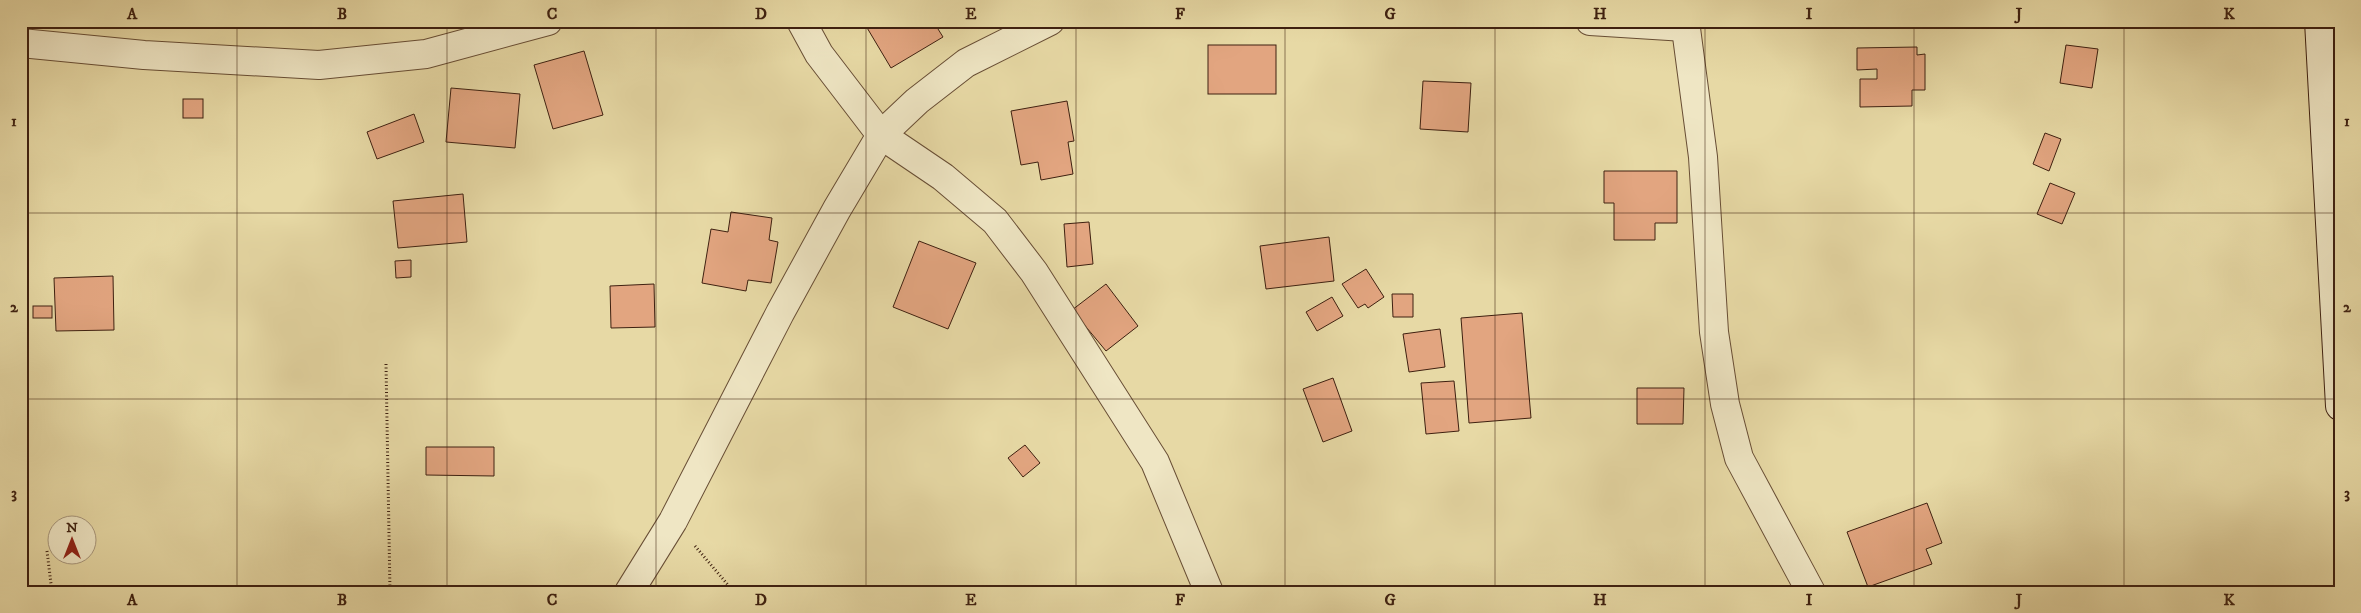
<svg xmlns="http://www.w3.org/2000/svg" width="2361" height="613" viewBox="0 0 2361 613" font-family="'IM FELL DW Pica',serif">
  <rect width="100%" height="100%" fill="#e7d9a5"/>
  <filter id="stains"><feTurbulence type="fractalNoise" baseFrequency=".004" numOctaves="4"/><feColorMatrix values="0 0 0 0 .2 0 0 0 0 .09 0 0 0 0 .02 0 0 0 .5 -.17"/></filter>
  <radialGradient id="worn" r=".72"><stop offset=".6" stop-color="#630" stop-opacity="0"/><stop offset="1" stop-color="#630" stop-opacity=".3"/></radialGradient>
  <!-- building -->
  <g fill="#e2a580" stroke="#3e2010">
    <polygon points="863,21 933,21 943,37 891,68"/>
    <polygon points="1757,21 1801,21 1801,22 1757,23"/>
    <rect x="1208" y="45" width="68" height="49"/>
    <polygon points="2066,45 2098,49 2092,88 2060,83"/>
    <polygon points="1917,47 1917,55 1925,54 1925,90 1912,90 1912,106 1860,107 1860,79 1877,79 1877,69 1857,70 1857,48"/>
    <polygon points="584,51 603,115 553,129 534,65"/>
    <polygon points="1423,81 1471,83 1468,132 1420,129"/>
    <polygon points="451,88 520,94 515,148 446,142"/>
    <rect x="183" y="99" width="20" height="19"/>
    <polygon points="1067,101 1074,141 1068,142 1073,174 1041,180 1038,162 1021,165 1011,111"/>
    <polygon points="414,114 424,142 377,159 367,132"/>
    <polygon points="2045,133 2061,139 2049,171 2033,164"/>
    <polygon points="1604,171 1677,171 1677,223 1655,223 1655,240 1614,240 1614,203 1604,203"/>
    <polygon points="2050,183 2075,193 2062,224 2037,214"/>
    <polygon points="463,194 467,242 398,248 393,201"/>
    <polygon points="731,212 772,218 769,240 778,242 771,283 748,280 746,291 702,283 711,229 728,232"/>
    <polygon points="1089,222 1093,264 1067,267 1064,224"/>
    <polygon points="1329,237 1334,281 1266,289 1260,246"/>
    <polygon points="919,241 976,263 948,329 893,307"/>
    <polygon points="411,260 411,277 396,278 395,261"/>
    <polygon points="1366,269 1384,297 1368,308 1365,304 1358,308 1342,284"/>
    <polygon points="113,276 114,330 56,331 54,278"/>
    <polygon points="654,284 655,327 611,328 610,286"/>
    <polygon points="1106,284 1138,326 1106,351 1072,310"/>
    <polygon points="1392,294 1413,294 1413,317 1393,317"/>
    <polygon points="1332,297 1343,316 1317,331 1306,312"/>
    <rect x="33" y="306" width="19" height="12"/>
    <polygon points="1522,313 1531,418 1469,423 1461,318"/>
    <polygon points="1440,329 1445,367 1409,372 1403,334"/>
    <polygon points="1333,378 1352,431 1323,442 1303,389"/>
    <polygon points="1454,381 1459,431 1426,434 1421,383"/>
    <polygon points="1637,388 1684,388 1683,424 1637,424"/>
    <polygon points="1025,445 1040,463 1023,477 1008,458"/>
    <polygon points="426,447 494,447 494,476 426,475"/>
    <polygon points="1927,503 1942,543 1926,549 1932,564 1868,587 1847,532"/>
    <polygon points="21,553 25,576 21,577"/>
  </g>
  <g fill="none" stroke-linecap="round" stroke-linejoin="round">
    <!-- street casing -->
    <g stroke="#684e35" stroke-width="30">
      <g id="street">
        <polyline points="801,21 819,54 881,135 943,177 995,221 1034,272 1155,462 1209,592"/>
        <polyline points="1590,21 1685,27"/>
        <polyline points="1685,21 1703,157 1714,332 1725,404 1739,458 1811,592"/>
        <polyline points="21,43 144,55 319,65 426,54 548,21"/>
        <polyline points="629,592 673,521 780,313 837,209 881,135 917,101 966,63 1050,21"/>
      </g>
    </g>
    <!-- secondary casing -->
    <g stroke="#3e2010" stroke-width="30">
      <polyline id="secondary" points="2319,21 2340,406"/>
    </g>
    <!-- path -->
    <g stroke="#3e2010" stroke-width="3" stroke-dasharray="1 2.5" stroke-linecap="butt">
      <polyline points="386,364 390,592"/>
      <polyline points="695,546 734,592"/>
      <polyline points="47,551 52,592"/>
    </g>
    <!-- street -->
    <use href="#street" stroke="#efe6c4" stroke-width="28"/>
    <!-- secondary -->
    <use href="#secondary" stroke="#efe6c4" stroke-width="28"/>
  </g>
  <!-- grid -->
  <path fill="none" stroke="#3e2010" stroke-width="1" stroke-opacity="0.55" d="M 237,21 L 237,592M 447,21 L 447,592M 656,21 L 656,592M 866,21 L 866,592M 1076,21 L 1076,592M 1285,21 L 1285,592M 1495,21 L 1495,592M 1705,21 L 1705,592M 1914,21 L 1914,592M 2124,21 L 2124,592M 21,213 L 2340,213M 21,399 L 2340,399"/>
  <!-- margin -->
  <rect width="2361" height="613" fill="none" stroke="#e7d9a5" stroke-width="55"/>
  <!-- north arrow -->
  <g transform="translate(72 540)"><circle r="24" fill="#efe6c4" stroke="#a8977c"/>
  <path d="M0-4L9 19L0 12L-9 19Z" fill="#8f2418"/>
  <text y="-8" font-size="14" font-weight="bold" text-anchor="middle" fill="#3e2010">N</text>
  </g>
  <rect x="28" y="28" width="2306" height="558" fill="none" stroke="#3e2010" stroke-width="2"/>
  <g font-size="16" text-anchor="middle" font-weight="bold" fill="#3e2010">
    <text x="132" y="19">A</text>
    <text x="342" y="19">B</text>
    <text x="552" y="19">C</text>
    <text x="761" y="19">D</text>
    <text x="971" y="19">E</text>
    <text x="1180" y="19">F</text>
    <text x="1390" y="19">G</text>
    <text x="1600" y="19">H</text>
    <text x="1809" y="19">I</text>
    <text x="2019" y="19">J</text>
    <text x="2229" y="19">K</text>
    <text x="14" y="126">1</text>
    <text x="2347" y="126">1</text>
    <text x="14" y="312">2</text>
    <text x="2347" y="312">2</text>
    <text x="14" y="498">3</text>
    <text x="2347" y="498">3</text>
    <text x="132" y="605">A</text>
    <text x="342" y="605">B</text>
    <text x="552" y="605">C</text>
    <text x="761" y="605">D</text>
    <text x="971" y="605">E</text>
    <text x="1180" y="605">F</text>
    <text x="1390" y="605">G</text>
    <text x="1600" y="605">H</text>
    <text x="1809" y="605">I</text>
    <text x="2019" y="605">J</text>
    <text x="2229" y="605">K</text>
  </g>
  <rect width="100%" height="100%" filter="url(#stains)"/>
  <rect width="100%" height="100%" fill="url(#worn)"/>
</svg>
